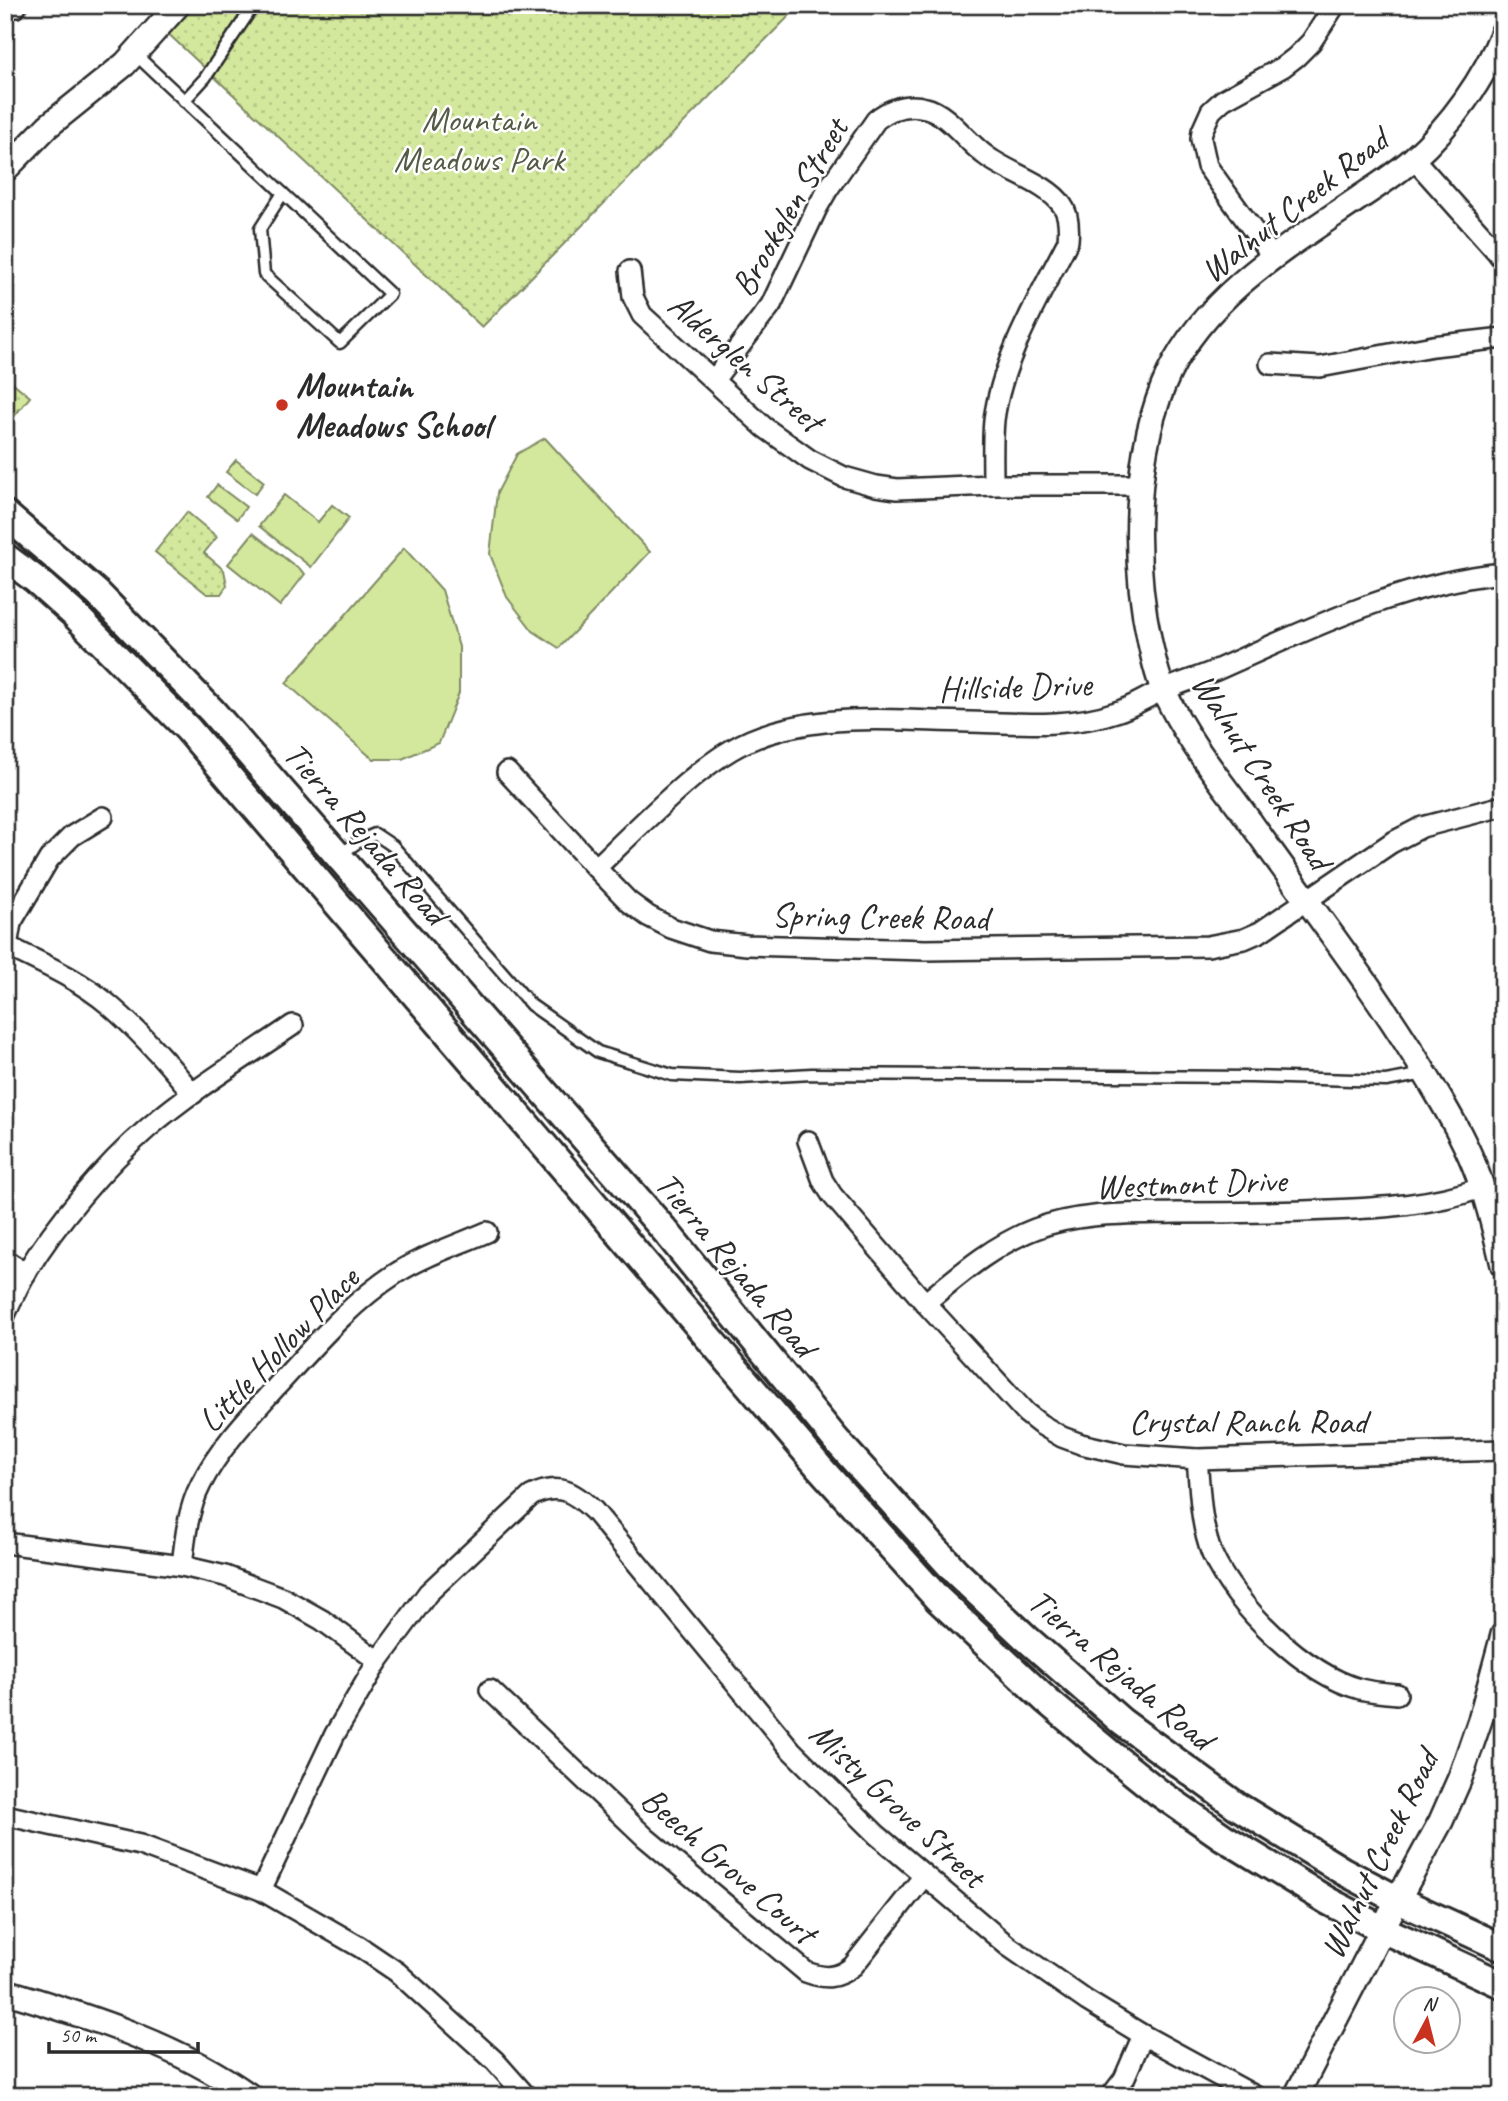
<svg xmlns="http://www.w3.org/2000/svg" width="1508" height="2101" viewBox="0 0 1508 2101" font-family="Caveat,sans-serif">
  <defs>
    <pattern id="park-dots" width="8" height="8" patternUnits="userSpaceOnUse" patternTransform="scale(1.75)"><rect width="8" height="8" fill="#d3e89c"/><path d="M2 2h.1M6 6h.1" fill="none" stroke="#b5c787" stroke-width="1.8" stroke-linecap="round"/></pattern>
  </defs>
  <rect width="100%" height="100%" fill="#fff"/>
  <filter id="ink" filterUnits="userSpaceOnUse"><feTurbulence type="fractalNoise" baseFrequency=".0143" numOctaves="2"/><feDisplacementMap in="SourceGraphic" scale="14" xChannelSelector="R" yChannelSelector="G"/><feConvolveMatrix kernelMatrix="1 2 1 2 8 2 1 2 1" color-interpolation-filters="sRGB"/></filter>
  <g filter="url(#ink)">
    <!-- grass -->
    <g fill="#d3e89c" stroke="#7f8a64" stroke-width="2">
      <polygon points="545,438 650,552 559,648 533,631 507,597 490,554 497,493 517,454"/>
      <polygon points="236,460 264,482 255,494 226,472"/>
      <polygon points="217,485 246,507 237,519 208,497"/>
      <polygon points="284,495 318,522 332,505 349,518 311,567 259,526"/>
      <polygon points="253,533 305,574 280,606 228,564"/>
      <polygon points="404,548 442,590 459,647 459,693 439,743 402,759 373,759 286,683"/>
    </g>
    <!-- park -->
    <g fill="url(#park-dots)" stroke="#7f8a64" stroke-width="2">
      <polygon points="175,5 800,5 482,327 161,27"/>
      <polygon points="5,376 30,397 12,419 5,413"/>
      <polygon points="187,512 217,537 204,553 224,570 227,585 221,594 207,594 155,552"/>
    </g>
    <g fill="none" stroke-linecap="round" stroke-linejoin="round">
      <!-- service casing -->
      <g stroke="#2b2b2b" stroke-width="15">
        <g id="service">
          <polyline points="135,54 390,294 340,343 264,274 260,229 283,193"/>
          <polyline points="184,101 205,78 254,5"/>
          <polyline points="339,855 361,840 375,834 393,846 531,1005 598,1052 672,1075 740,1078 812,1074 1251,1077 1386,1081 1425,1074"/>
        </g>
      </g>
      <!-- minor casing -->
      <g stroke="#2b2b2b" stroke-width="24">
        <g id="minor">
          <polyline points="12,5 16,7"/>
          <polyline points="1414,159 1497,252 1503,260"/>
          <polyline points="1273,258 1207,166 1201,139 1202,131 1211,111 1223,100 1283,67 1296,57 1311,42 1335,5"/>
          <polyline points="630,271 633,297 642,315 764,427 810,460 844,477 876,486 897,489 993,485 1141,485"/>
          <polyline points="1270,364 1320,367 1433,346 1503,338"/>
          <path d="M 714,380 L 771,305 L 817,208 L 828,189 L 876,120 C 891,108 907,103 926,108 C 947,113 967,142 985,155 C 1006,172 1047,183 1062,205 C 1069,214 1069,230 1068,241 C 1040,296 1002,358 994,420 C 992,441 993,463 993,485"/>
          <polyline points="507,772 596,868 629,902 648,916 671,928 710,941 747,945 926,950 1208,946 1244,939 1260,932 1391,843 1422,827 1503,806"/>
          <path d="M 596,868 C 625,840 653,812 684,785 C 699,772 714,760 731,750 C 801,709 891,721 969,722 C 1018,723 1070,728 1116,712 C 1133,707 1148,696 1164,690 C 1180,683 1197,678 1214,671 C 1307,630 1400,583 1503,573"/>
          <path d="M 5,945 C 39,962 79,979 108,1004 C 140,1031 167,1062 193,1094"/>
          <polyline points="7,946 11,923 49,859 72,836 103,817"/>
          <polyline points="808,1141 823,1181 832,1195 925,1303 1026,1413 1040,1424 1062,1437 1081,1444 1124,1454 1197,1459 1503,1450"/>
          <polyline points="5,1260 26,1273"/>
          <path d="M 925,1303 C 959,1275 993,1245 1035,1229 C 1078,1212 1130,1214 1176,1213 C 1228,1213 1279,1212 1330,1210 C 1382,1208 1432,1205 1481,1188"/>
          <path d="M 5,1315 C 12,1300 18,1285 27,1271 C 56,1223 105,1165 148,1128 C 193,1089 245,1058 293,1025"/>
          <path d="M 1197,1459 C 1200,1490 1200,1524 1212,1554 C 1235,1606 1305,1674 1360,1689 C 1372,1692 1385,1693 1397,1694"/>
          <polyline points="5,1543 182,1566 225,1576 283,1598 322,1620 378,1661"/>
          <path d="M 182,1566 C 185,1538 188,1509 201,1484 C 220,1447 248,1418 276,1387 C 313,1347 349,1304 395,1274 C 423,1256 457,1245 487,1232"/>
          <path d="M 490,1690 L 646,1838 L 806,1972 C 825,1979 837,1979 853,1966 L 924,1876"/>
          <polyline points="5,1815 140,1845 261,1890 360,1947 397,1972 495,2061 526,2096"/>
          <path d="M 261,1890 L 335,1734 L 378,1661 L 428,1593 L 531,1496 C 559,1482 574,1492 594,1511 L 791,1750 L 877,1835 L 1008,1946 L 1087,2001 L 1143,2035 L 1255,2096"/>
          <polyline points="1111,2096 1124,2079 1143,2035"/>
        </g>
      </g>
      <!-- tertiary casing -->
      <g stroke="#2b2b2b" stroke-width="28">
        <g id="tertiary">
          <path d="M 1503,32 C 1484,79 1451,125 1413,159 C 1396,174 1377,186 1359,198 C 1289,246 1208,293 1169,373 C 1133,448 1132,562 1150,643 C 1154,660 1157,678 1165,693 C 1186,740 1221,781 1251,823 C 1311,908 1376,990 1429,1080 C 1445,1107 1462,1135 1474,1165 C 1487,1197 1495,1232 1503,1265"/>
          <polyline points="5,170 48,126 125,64 178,5"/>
          <path d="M 5,1991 C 90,2017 177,2044 250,2096"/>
          <polyline points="1296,2096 1382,1929 1441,1821 1460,1778 1480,1720 1503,1635"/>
        </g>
      </g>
      <!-- secondary casing -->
      <g stroke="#2b2b2b" stroke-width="32">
        <g id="secondary">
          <polyline points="5,514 98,594 212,711 667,1233 836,1440 956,1572 1026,1638 1122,1722 1237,1806 1343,1871 1398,1900 1503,1948"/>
          <polyline points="5,557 36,580 73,613 188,729 820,1468 938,1599 1047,1701 1107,1751 1158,1792 1223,1837 1328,1901 1382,1929 1503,1985"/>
        </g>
      </g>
      <!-- service -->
      <use href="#service" stroke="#fff" stroke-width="10"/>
      <!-- minor -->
      <use href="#minor" stroke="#fff" stroke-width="19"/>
      <!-- tertiary -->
      <use href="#tertiary" stroke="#fff" stroke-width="23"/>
      <!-- secondary -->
      <use href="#secondary" stroke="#fff" stroke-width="26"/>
    </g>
  </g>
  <!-- markers -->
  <circle fill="#c8321e" stroke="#fff" stroke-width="2.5" cx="282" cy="405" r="7"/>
  <g text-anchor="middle" stroke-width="5" stroke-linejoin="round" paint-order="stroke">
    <!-- park labels -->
    <g font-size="35" fill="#555a47" stroke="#fff">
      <text x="479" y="131">Mountain<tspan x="479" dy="40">Meadows Park</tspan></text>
    </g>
    <!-- street labels -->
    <g font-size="35" fill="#2b2b2b" stroke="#fff">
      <text transform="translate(1294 205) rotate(-38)" y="12">Walnut Creek Road</text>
      <text transform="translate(789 207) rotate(-60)" y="12">Brookglen Street</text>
      <text transform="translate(746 362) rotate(41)" y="12">Alderglen Street</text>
      <text transform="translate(1015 686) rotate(-2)" y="12">Hillside Drive</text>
      <text transform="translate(1262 771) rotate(57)" y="12">Walnut Creek Road</text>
      <text transform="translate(366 833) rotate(49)" y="12">Tierra Rejada Road</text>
      <text transform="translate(880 916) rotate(1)" y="12">Spring Creek Road</text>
      <text transform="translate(1191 1183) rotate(-2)" y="12">Westmont Drive</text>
      <text transform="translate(736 1264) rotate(50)" y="12">Tierra Rejada Road</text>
      <text transform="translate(278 1349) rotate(-46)" y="12">Little Hollow Place</text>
      <text x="1248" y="1433">Crystal Ranch Road</text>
      <text transform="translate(1121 1669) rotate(40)" y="12">Tierra Rejada Road</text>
      <text transform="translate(898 1804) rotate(43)" y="12">Misty Grove Street</text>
      <text transform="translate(1379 1854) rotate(-64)" y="12">Walnut Creek Road</text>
      <text transform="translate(729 1865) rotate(41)" y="12">Beech Grove Court</text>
    </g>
    <!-- poi labels -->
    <g font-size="35" font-weight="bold" fill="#2b2b2b" stroke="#fff" text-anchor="start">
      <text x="296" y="397">Mountain<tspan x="296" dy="40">Meadows School</tspan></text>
    </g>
  </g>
  <!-- margin -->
  <rect width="1508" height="2101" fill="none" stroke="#fff" stroke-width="28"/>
  <rect x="14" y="14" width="1480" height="2073" fill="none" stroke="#2b2b2b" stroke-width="2.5" filter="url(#ink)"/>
  <!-- north arrow -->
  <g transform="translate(1427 2020) rotate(7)"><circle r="33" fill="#ffffff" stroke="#aaaaaa" stroke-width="2"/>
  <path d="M0-5L12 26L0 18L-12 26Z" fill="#c8321e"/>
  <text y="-10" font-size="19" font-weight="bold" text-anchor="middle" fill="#2b2b2b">N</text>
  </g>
  <!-- scale -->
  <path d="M49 2042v10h149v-10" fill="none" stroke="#2b2b2b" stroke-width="3.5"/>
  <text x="60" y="2042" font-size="21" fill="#2b2b2b" stroke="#ffffff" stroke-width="5" paint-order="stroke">50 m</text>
</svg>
